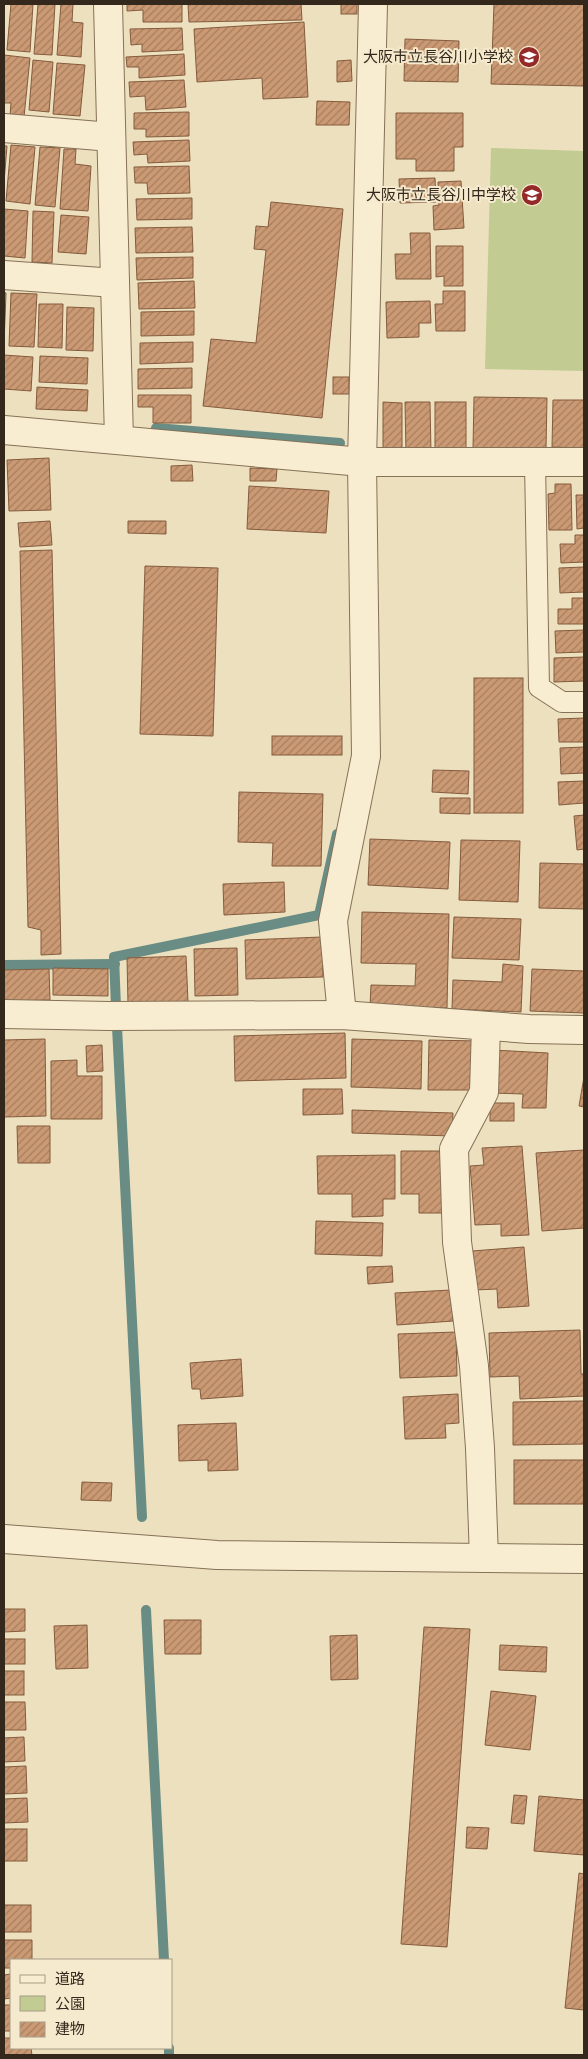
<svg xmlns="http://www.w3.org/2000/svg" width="588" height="2059" viewBox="0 0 588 2059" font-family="'Libre Baskerville','Noto Sans JP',serif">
  <defs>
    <pattern id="building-hatch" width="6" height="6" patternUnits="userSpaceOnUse" patternTransform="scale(1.25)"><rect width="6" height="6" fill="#cb9a74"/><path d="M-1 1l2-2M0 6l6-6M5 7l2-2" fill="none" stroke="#a67e5e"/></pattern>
  </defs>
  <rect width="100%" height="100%" fill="#ede0be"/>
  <!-- green -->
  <polygon fill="#c2cb92" points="491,148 584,151 584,371 485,369"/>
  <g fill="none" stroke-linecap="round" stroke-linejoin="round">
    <!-- stream -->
    <g stroke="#698c84" stroke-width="10">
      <polyline points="156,428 340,443"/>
      <polyline points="4,965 115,964"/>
      <polyline points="116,1007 114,957 319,915 337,834"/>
      <polyline points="117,1027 142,1517"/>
      <polyline points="146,1610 164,1960"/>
      <polyline points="169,2048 169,2055"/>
    </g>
  </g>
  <!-- building -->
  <g fill="url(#building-hatch)" stroke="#845b3d">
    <polygon points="11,4 33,4 30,52 7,50"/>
    <polygon points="38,4 55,4 52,55 34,54"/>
    <polygon points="61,4 73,4 72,22 83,23 81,57 57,55"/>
    <polygon points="127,4 182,4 182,22 143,22 143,10 127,11"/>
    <polygon points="188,4 301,4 302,20 189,22"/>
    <rect x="341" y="4" width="16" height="10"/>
    <polygon points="494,4 584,4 584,86 491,84"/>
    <polygon points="304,22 308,97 263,99 262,78 197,82 194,29"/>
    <polygon points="182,28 183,50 142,52 142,44 131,45 130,29"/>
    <polygon points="405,39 459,41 458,82 404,81"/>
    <polygon points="184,54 185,75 139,78 139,67 127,67 126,57"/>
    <polygon points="4,55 30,58 24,117 10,116 11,103 4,103"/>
    <polygon points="33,60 53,62 49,112 29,110"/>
    <polygon points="351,60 352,81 337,82 337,61"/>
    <polygon points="57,63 85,65 80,116 53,114"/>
    <polygon points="184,80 186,107 146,110 145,96 130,97 129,82"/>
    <polygon points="317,101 350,102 349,125 316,125"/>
    <polygon points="189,112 189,136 146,137 146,129 134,129 134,113"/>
    <polygon points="396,113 463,113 463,147 454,147 454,171 416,171 416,159 396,159"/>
    <polygon points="189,140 190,161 148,163 147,154 134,155 133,142"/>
    <polygon points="11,145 35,147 30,204 6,201"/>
    <polygon points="4,146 7,146 4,182"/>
    <polygon points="40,147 60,148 55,207 35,205"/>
    <polygon points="64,149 76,149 75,164 91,166 88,211 60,209"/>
    <polygon points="189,166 190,193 148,194 147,183 135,183 134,167"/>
    <polygon points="435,178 436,202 400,203 399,179"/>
    <polygon points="461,181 464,228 434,230 433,206 439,205 438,182"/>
    <polygon points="192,198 192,219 137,220 136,199"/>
    <polygon points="271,202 343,209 322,418 203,406 211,339 256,343 266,250 254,249 256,226 268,227"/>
    <polygon points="4,209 28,211 25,258 4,256"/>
    <polygon points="33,211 54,212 52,263 32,262"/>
    <polygon points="61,215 89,217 86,254 58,252"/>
    <polygon points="192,227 193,252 136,253 135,228"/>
    <polygon points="410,233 430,233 431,279 396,279 395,254 411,254"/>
    <polygon points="436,246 463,246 463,286 444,286 444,276 436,277"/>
    <polygon points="193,257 193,278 137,280 136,258"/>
    <polygon points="194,281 195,308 139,309 138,283"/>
    <polygon points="443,291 465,291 465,331 436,331 435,304 443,304"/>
    <polygon points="4,292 6,293 4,344"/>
    <polygon points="11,293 37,294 34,347 9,346"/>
    <polygon points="430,301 431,323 419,323 419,337 387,338 386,302"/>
    <polygon points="39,304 63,304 62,348 38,347"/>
    <polygon points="67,307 94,308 93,351 66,350"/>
    <polygon points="194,311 194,335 141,336 141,312"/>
    <polygon points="193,342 193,362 140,364 140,343"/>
    <polygon points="4,355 33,357 31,391 4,389"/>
    <polygon points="40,356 88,358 87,384 39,382"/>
    <polygon points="192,368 192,388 138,389 138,369"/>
    <rect x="333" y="377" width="16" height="17"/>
    <polygon points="37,387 88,390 87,411 36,409"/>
    <polygon points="138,395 191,395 191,423 153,423 153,407 138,407"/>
    <polygon points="474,397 547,398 546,449 473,448"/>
    <polygon points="553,400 584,400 584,448 552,447"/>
    <polygon points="383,402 402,403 402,451 383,451"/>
    <polygon points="405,402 430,402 431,453 406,454"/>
    <rect x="435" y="402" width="31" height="53"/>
    <polygon points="49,458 51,510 9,511 7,460"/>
    <polygon points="192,465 193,481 171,481 171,466"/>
    <polygon points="250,468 277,469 276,481 250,481"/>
    <polygon points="555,484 571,484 572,530 549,530 548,494 555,493"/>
    <polygon points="249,486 329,491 326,533 247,529"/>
    <polygon points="576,495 584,495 584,528 577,529"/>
    <polygon points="50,521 52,545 20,547 18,523"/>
    <polygon points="128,521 166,521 166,534 128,533"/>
    <polygon points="575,535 584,535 584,562 561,563 560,544 575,544"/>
    <polygon points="52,550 61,954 41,955 41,930 28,927 20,551"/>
    <polygon points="145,566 218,568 213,736 140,734"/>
    <polygon points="584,567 584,592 560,593 559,568"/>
    <polygon points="572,598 584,598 584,624 558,624 558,609 572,609"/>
    <polygon points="584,630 584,652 556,653 555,631"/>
    <polygon points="584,657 584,681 554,682 554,658"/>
    <rect x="474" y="678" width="49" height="135"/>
    <polygon points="584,718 584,742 559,742 558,719"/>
    <rect x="272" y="736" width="70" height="19"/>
    <polygon points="584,747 584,773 561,774 560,748"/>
    <polygon points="433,770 469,771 468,794 432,792"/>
    <polygon points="584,781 584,803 559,805 558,782"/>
    <polygon points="239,792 323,794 321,866 272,866 273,843 238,842"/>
    <polygon points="440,798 470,798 470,814 440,813"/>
    <polygon points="584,815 584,849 577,850 574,816"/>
    <polygon points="370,839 450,842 448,889 368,885"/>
    <polygon points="461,840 520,841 518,902 459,900"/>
    <polygon points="540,863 584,864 584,909 539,908"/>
    <polygon points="284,882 285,912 224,915 223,884"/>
    <polygon points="362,912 449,914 447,1008 370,1007 371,985 415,986 416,964 361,963"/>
    <polygon points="454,917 521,919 519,960 452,958"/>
    <polygon points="322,937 323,977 246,979 245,940"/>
    <polygon points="237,948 238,995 195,996 194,949"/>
    <polygon points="186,956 188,1002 128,1004 127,958"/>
    <polygon points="503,964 523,966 521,1012 452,1009 453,980 502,982"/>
    <polygon points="53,968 108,969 108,996 53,995"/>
    <polygon points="49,969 50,1000 4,1001 4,970"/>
    <polygon points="532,969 584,971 584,1013 530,1011"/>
    <polygon points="345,1033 346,1078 235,1081 234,1036"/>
    <polygon points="45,1039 46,1116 4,1117 4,1040"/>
    <polygon points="352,1039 422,1041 421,1089 351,1087"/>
    <polygon points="429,1040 478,1041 477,1090 428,1090"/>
    <polygon points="102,1045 103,1071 87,1072 86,1046"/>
    <polygon points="493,1050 548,1053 546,1108 522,1108 523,1094 492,1093"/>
    <polygon points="77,1060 77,1076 102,1076 102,1119 51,1119 51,1061"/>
    <polygon points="584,1077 584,1107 579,1106"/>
    <polygon points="303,1089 342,1089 343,1114 303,1115"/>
    <rect x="490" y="1103" width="24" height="18"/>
    <polygon points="352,1110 453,1113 452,1136 352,1133"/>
    <polygon points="17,1126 50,1126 50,1163 18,1163"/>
    <polygon points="522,1146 529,1235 501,1236 501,1224 475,1225 470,1166 484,1165 482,1148"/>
    <polygon points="584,1150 584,1228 542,1231 536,1153"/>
    <polygon points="401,1151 444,1151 444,1213 419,1213 419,1194 401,1194"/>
    <polygon points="395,1155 395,1199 383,1199 383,1216 352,1217 352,1194 318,1194 317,1156"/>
    <polygon points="316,1221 383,1223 382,1256 315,1254"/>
    <polygon points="524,1247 529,1306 498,1308 497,1289 475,1290 472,1251"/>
    <polygon points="392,1266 393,1282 368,1284 367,1267"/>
    <polygon points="451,1290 453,1321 397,1325 395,1293"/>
    <polygon points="580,1330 581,1374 584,1374 584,1396 520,1399 519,1376 490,1377 489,1333"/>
    <polygon points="456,1332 457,1376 400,1378 398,1334"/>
    <polygon points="241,1359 243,1396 201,1399 200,1389 192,1389 190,1363"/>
    <polygon points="458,1394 459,1423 445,1424 446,1438 405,1439 403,1397"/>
    <polygon points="584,1401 584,1444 513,1445 513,1402"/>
    <polygon points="236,1423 238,1470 208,1471 208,1460 179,1461 178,1425"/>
    <rect x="514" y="1460" width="70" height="44"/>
    <polygon points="82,1482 112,1483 111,1501 81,1500"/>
    <polygon points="4,1609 25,1609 25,1631 4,1632"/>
    <polygon points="164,1620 201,1620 201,1654 165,1654"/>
    <polygon points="87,1625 88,1668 56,1669 54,1626"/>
    <polygon points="424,1627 470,1629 447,1947 401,1944"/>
    <polygon points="357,1635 358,1679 331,1680 330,1636"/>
    <rect x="4" y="1639" width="21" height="25"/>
    <polygon points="500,1645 547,1647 546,1672 499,1670"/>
    <rect x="4" y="1671" width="20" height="24"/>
    <polygon points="491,1691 536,1696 530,1750 485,1745"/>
    <polygon points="4,1702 25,1702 26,1730 4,1730"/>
    <polygon points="24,1737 25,1761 4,1762 4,1738"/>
    <polygon points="26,1766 27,1793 4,1794 4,1767"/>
    <polygon points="514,1795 527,1796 524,1824 511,1823"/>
    <polygon points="539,1796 584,1800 584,1855 534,1851"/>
    <polygon points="27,1798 28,1822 4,1823 4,1799"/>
    <polygon points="467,1827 489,1828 487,1849 466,1848"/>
    <rect x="4" y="1829" width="23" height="32"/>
    <polygon points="579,1873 584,1874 584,2010 565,2008"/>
    <rect x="4" y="1905" width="27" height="27"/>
    <polygon points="4,1940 32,1940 32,1960 11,1960 11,1968 4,1968"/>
    <polygon points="11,1974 11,1998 4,1999 4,1975"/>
    <rect x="4" y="2005" width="7" height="26"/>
    <polygon points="4,2038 11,2038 11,2048 31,2048 32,2055 4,2055"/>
  </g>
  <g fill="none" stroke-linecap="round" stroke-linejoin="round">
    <!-- service casing -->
    <g stroke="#857157" stroke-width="22">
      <polyline id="service" points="535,462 539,687 562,702 584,702"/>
    </g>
    <!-- minor casing -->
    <g stroke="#857157" stroke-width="30">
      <g id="minor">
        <polyline points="108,4 119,440"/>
        <polyline points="4,128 111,137"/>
        <polyline points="4,275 115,283"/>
        <polyline points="4,430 362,462 584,462"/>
        <polyline points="4,1014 109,1016 342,1015 529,1029 584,1030"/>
        <polyline points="342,1015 333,921 366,756 362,462 373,4"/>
        <polyline points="484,1558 480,1448 474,1366 457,1242 454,1149 484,1092 486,1026"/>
      </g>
    </g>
    <!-- tertiary casing -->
    <g stroke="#857157" stroke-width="30">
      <polyline id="tertiary" points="4,1539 217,1555 584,1559"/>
    </g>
    <!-- service -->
    <use href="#service" stroke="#f8edd1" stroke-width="20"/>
    <!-- minor -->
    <use href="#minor" stroke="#f8edd1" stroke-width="28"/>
    <!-- tertiary -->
    <use href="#tertiary" stroke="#f8edd1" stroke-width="28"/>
  </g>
  <!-- icons -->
  <defs>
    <g id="school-disc" transform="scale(1.125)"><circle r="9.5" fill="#932a28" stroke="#f5eacd"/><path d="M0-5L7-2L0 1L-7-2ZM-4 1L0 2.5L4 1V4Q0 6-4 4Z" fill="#fff"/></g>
  </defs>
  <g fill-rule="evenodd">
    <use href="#school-disc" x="529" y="57"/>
    <use href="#school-disc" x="532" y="195"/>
  </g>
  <g text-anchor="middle" stroke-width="4" stroke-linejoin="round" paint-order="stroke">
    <!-- poi labels -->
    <g font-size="15" fill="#34281c" stroke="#f5eacd" text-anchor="end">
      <text x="513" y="62">大阪市立長谷川小学校</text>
      <text x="516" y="200">大阪市立長谷川中学校</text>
    </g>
  </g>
  <!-- border -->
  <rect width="588" height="2059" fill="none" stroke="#34281c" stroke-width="10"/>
  <!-- legend -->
  <rect x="10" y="1959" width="162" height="90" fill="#f5eacd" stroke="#a89c86"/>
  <rect x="20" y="1975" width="25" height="8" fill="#f8edd1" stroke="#a89c86"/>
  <text x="55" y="1984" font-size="15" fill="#34281c">道路</text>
  <rect x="20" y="1996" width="25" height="15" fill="#c2cb92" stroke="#a89c86"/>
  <text x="55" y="2009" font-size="15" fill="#34281c">公園</text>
  <rect x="20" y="2022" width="25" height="15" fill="url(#building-hatch)" stroke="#a89c86"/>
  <text x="55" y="2034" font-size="15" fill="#34281c">建物</text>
</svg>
